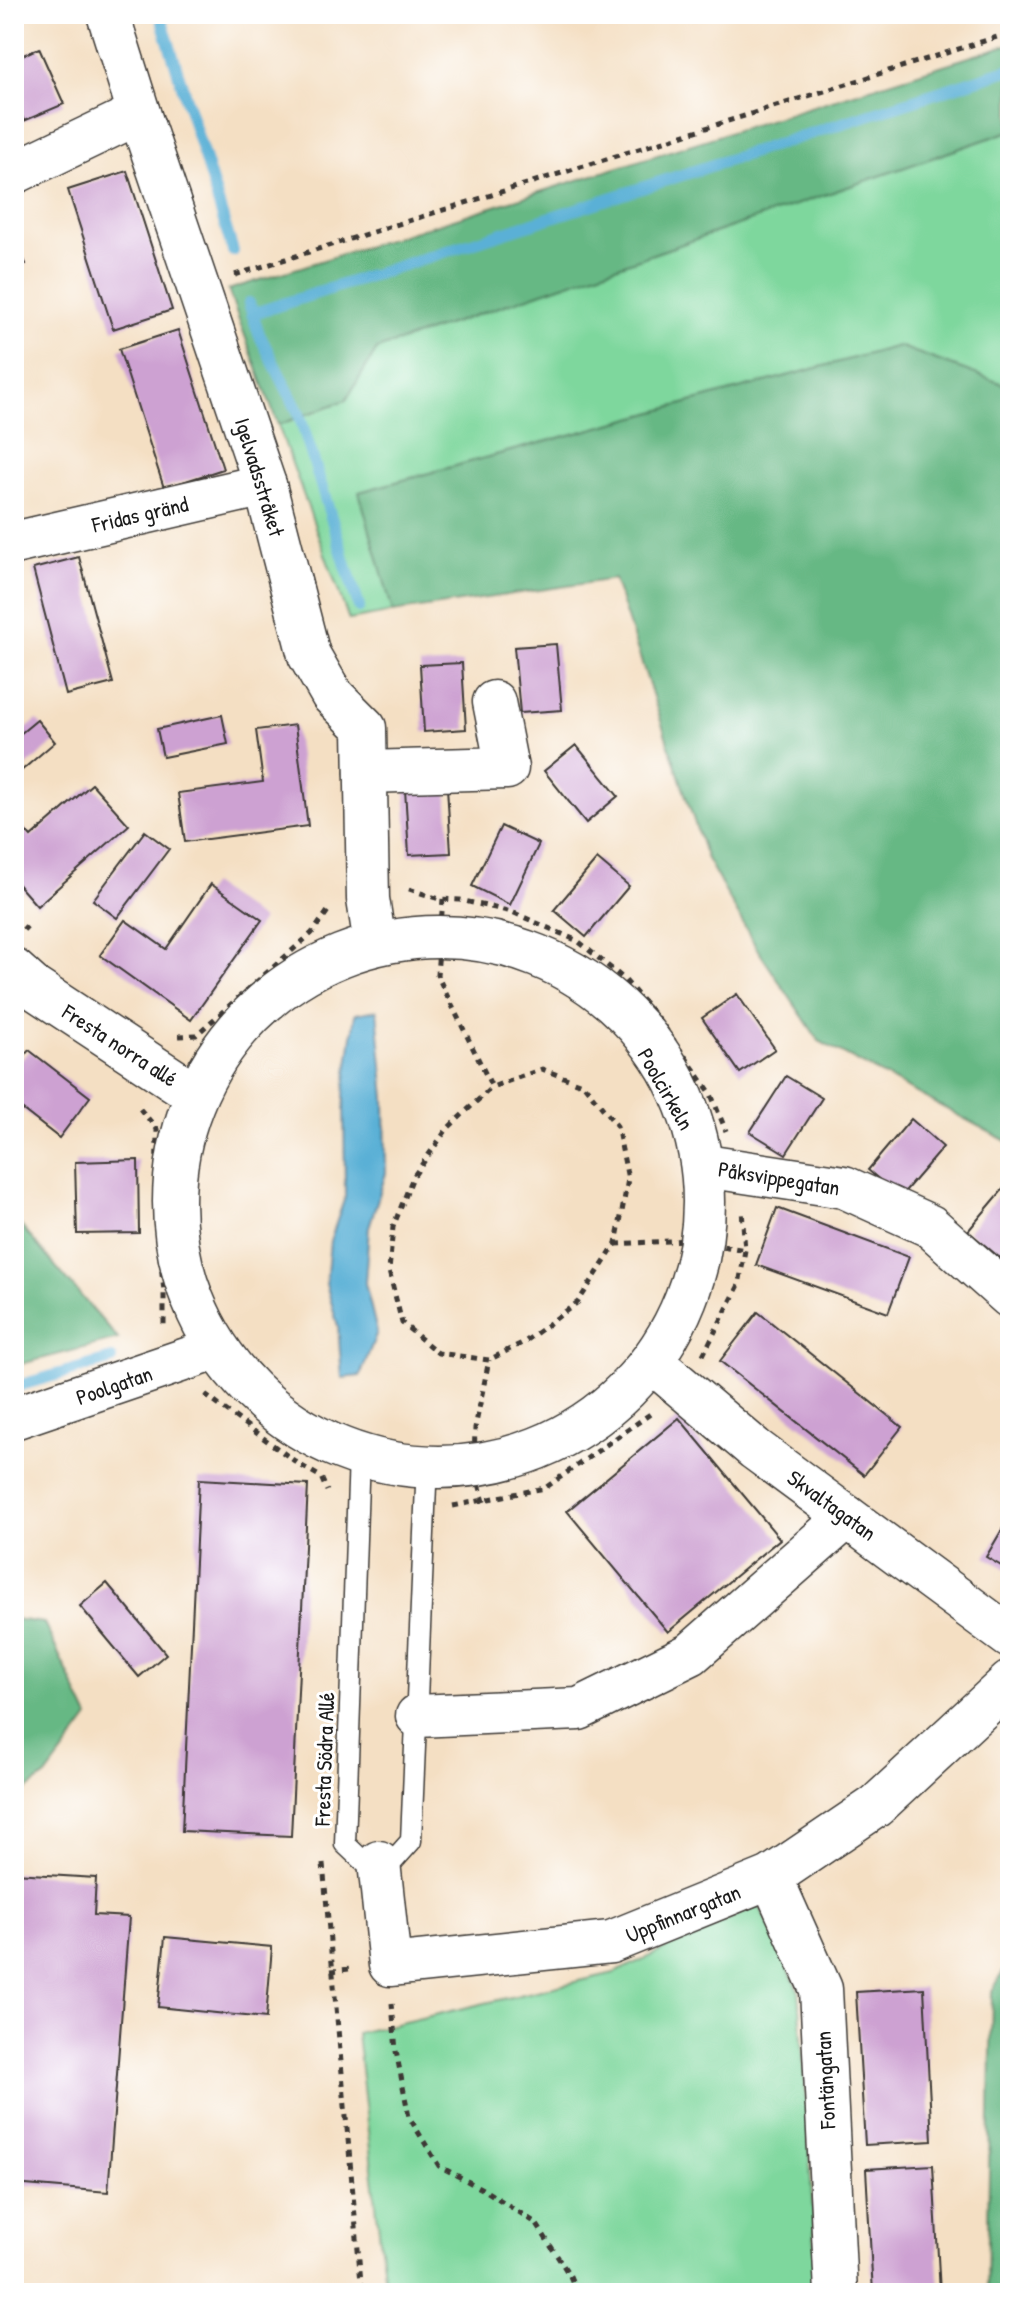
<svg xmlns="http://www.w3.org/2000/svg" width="1024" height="2307" viewBox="0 0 1024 2307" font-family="'Patrick Hand',sans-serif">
  <rect width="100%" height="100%" fill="#fff"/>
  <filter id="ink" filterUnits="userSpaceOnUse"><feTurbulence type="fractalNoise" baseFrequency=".0125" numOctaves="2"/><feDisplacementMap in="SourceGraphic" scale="16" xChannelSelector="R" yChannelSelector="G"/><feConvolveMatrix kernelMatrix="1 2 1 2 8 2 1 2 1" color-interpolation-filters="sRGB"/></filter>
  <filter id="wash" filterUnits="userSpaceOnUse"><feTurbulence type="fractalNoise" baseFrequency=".006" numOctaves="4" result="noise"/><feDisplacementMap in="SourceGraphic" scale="32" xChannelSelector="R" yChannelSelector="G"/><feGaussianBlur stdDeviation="1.8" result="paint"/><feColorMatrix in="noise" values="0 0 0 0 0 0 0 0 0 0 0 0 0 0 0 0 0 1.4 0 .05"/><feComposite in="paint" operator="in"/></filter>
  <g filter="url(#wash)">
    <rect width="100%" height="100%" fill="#f4dfc3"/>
    <!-- green -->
    <g fill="#7ed79d" stroke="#4d7a5c" stroke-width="2">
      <polygon points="1010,131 1010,381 1004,385 898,346 360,492 393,612 349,620 278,425 346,400 377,349"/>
      <polygon points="759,1905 799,1992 818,2293 386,2293 357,2033 614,1973"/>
    </g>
    <!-- forest -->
    <g fill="#66b884" stroke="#416a50" stroke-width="2">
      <polygon points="1010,44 1010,131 377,349 346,400 278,425 228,290"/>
      <polygon points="898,346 1003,384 1010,381 1010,1143 819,1041 756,947 706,857 614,579 393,612 359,492"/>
      <polygon points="14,1218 118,1339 14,1366"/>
      <polygon points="14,1619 44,1623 89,1718 46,1776 14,1799"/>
      <polygon points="1010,1960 1010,2293 987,2293 992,1991"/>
    </g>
    <!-- water -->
    <polygon fill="#5ab0d6" stroke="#3b6679" stroke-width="2" points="377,1010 385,1098 386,1173 369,1227 365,1283 377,1332 360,1376 342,1378 338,1326 326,1284 330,1241 345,1197 344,1094 355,1014"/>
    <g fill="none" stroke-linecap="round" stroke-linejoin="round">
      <!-- stream -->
      <g stroke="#5ab0d6" stroke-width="12">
        <polyline points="160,14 233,251"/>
        <polyline points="249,303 259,334 298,411 359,607"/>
        <polyline points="252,314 1010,69"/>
        <polyline points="14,1387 112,1359"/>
      </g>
    </g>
    <g id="blocks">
      <!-- building -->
      <g fill="#cda1d2">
        <polygon points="39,48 64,104 24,121 14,97 14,59"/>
        <polygon points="127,171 172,310 113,329 68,190"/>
        <polygon points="14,237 26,264 14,269"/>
        <polygon points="178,330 223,469 164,488 119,349"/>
        <polygon points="79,557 113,683 66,695 33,569"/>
        <polygon points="556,644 562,710 520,713 514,647"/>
        <polygon points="462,663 466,729 424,732 420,665"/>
        <polygon points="222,715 228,744 163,757 157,729"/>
        <polygon points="37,720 55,742 14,777 14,739"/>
        <polygon points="295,725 308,826 185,842 178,793 263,782 256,730"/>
        <polygon points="576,745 618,796 586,823 544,771"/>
        <polygon points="92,784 129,825 37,906 14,880 14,818 31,837"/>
        <polygon points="447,787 451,853 409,855 405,789"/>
        <polygon points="501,826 539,844 510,905 472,886"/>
        <polygon points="145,831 169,849 117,918 93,900"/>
        <polygon points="597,859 629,886 586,937 554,910"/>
        <polygon points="211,884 262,920 191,1020 100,955 125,920 166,949"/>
        <polygon points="737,994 775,1049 740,1073 702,1018"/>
        <polygon points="29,1050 90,1097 59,1138 14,1103 14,1070"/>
        <polygon points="786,1076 822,1098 786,1154 750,1132"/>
        <polygon points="911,1119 943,1147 900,1197 868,1170"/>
        <polygon points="138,1160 139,1233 77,1234 75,1162"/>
        <polygon points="1010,1181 1010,1247 1000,1258 968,1231"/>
        <polygon points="777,1208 909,1257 888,1313 756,1265"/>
        <polygon points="758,1312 902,1427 864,1475 720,1361"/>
        <polygon points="679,1418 780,1539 668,1632 567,1511"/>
        <polygon points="199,1479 308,1485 291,1836 182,1831"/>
        <polygon points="1010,1516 1010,1571 986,1557"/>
        <polygon points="107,1583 166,1654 139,1677 80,1606"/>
        <polygon points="14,1873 96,1878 94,1915 129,1917 108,2192 14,2184"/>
        <polygon points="165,1937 272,1947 266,2018 158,2007"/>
        <polygon points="924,1988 932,2141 865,2145 856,1992"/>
        <polygon points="933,2165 940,2293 873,2293 866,2169"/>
      </g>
    </g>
  </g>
  <g filter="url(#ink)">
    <use href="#blocks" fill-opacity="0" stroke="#3c3935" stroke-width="2"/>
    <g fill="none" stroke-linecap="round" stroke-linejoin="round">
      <!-- lane casing -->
      <g stroke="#3c3935" stroke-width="23">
        <polyline id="lane" points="359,1456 345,1844 364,1862 394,1860 411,1841 427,1462"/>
      </g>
      <!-- street casing -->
      <g stroke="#3c3935" stroke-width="45">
        <g id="street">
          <polyline points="108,14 139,113 265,485 309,655 332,695 365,728 368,899 374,938"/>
          <polyline points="14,173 139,113"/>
          <polyline points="14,543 265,485"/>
          <polyline points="366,772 507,768 494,702"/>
          <circle cx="439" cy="1202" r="265"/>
          <polyline points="14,970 34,988 189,1090"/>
          <polyline points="705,1166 844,1187 930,1226 1010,1297"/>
          <polyline points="658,1367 755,1449 1010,1637"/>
          <polyline points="14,1418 213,1350"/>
          <polyline points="417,1716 579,1709 691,1654 847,1517"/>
          <polyline points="379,1862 390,1965 611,1942 771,1877 876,1806 1010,1682"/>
          <polyline points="771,1877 821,1989 836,2293"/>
        </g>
      </g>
      <!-- path -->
      <g stroke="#3c3935" stroke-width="5" stroke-dasharray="6 6" stroke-linecap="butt">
        <polyline points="235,275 1010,33"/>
        <polyline points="409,889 439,899 460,900 512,912 578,941 624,979 661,1022 710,1092 726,1131"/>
        <polyline points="443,899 437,975 492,1087 542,1069 584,1085 617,1126 628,1179 616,1244 578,1302 526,1341 489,1360 438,1353 402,1323 389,1271 393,1227 413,1177 447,1129 492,1087"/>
        <polyline points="14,918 27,930"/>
        <polyline points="179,1036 196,1035 312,933 328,911"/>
        <polyline points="140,1109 157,1129 156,1222 164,1291 164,1325"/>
        <polyline points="616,1244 687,1240 745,1250"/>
        <polyline points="703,1355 739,1285 745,1250 742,1210"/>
        <polyline points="205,1395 300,1465 321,1477 327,1491"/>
        <polyline points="484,1502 474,1465 475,1428 489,1360"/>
        <polyline points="453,1506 545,1488 653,1412"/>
        <polyline points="323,1864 362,2293"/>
        <polyline points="331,1971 350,1969"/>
        <polyline points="392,2003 396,2051 409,2117 439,2166 486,2191 536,2223 570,2276 577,2293"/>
      </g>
      <!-- lane -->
      <use href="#lane" stroke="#fff" stroke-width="20"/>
      <!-- street -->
      <use href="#street" stroke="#fff" stroke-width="42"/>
    </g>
  </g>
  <g text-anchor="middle" stroke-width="6" stroke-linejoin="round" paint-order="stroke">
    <!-- street labels -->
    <g font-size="22" fill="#1c1c1c" stroke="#fff">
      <text transform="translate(260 477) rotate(73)" y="8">Igelvadsstråket</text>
      <text transform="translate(140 514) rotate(-13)" y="8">Fridas gränd</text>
      <text transform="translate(120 1045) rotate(33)" y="8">Fresta norra allé</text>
      <text transform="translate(666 1089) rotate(60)" y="8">Poolcirkeln</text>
      <text transform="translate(779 1178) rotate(9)" y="8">Påksvippegatan</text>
      <text transform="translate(114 1385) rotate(-19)" y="8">Poolgatan</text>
      <text transform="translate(832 1505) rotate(36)" y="8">Skvaltagatan</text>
      <text transform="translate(324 1759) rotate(-88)" y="8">Fresta Södra Allé</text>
      <text transform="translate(683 1913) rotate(-22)" y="8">Uppfinnargatan</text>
      <text transform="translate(825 2080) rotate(-93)" y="8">Fontängatan</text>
    </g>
  </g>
  <!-- margin -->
  <rect width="1024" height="2307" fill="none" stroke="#fff" stroke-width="48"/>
</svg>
